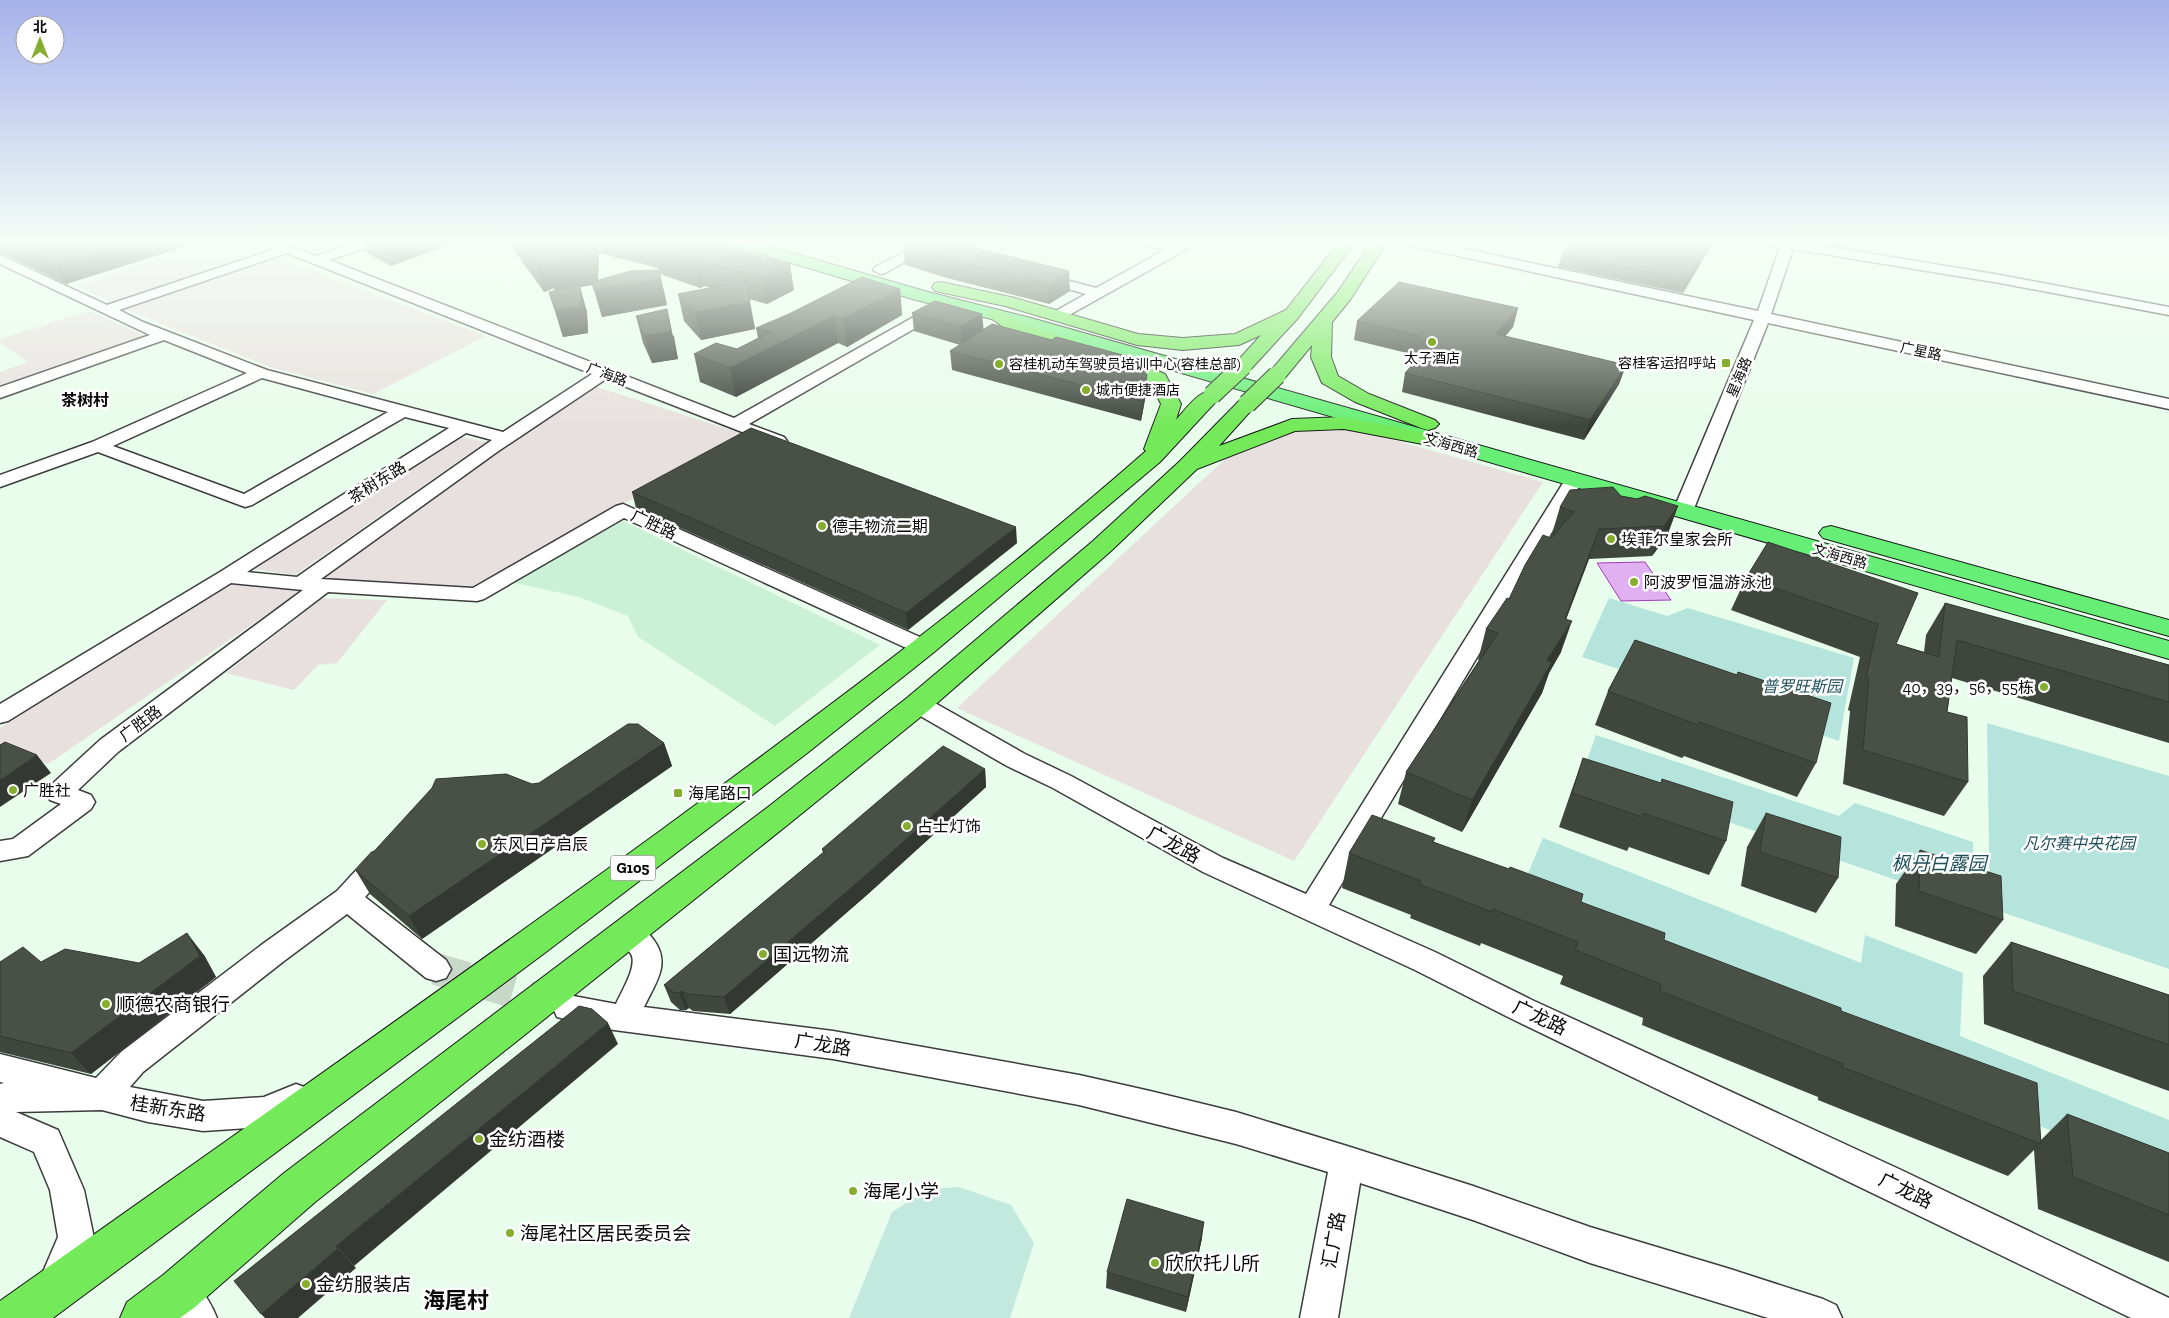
<svg xmlns="http://www.w3.org/2000/svg" width="2169" height="1318" viewBox="0 0 2169 1318" font-family="'Zilla Slab','Noto Sans SC',serif">
  <rect width="100%" height="100%" fill="#e8fdeb"/>
  <!-- industrial -->
  <g fill="#e8e0de">
    <polygon points="212,241 242,241 271,251 113,303 77,285"/>
    <polygon points="277,258 486,336 373,394 270,367 125,309"/>
    <polygon points="89,311 148,337 0,390 0,372 28,362 0,343 0,339"/>
    <polygon points="594,386 753,437 742,439 469,589 321,578"/>
    <polygon points="1359,430 1543,482 1294,861 957,708 1241,444 1287,432"/>
    <polygon points="458,436 486,442 295,575 252,569"/>
    <polygon points="226,584 304,589 48,764 0,744 0,728"/>
    <polygon points="323,598 387,600 337,663 318,665 294,690 226,673"/>
  </g>
  <!-- farmland -->
  <polygon fill="#caf0d5" points="623,521 880,645 775,726 638,637 628,616 579,597 511,582"/>
  <!-- green -->
  <g fill="#b5e4dd">
    <polygon points="1609,598 1667,616 1688,608 1854,658 1839,741 1582,657"/>
    <polygon points="1987,723 2169,776 2169,969 1990,908"/>
    <polygon points="1596,735 1839,816 1855,803 1973,842 1972,906 1583,772"/>
    <polygon points="1543,838 1861,963 1865,935 1963,973 1960,1036 2169,1120 2169,1180 1514,906"/>
  </g>
  <!-- pitch -->
  <polygon fill="#c3e9de" points="959,1187 1011,1205 1034,1243 1010,1318 849,1318 892,1212 929,1189"/>
  <!-- water -->
  <polygon fill="#e0b0f0" stroke="#a23dc1" points="1645,562 1671,600 1621,601 1597,563"/>
  <g fill="none" stroke-linecap="round" stroke-linejoin="round">
    <!-- minor-tunnel -->
    <polyline stroke="#c7d8c9" stroke-width="32" stroke-dasharray="32 16" stroke-linecap="butt" points="436,969 550,1003"/>
    <!-- minor casing -->
    <g stroke="#3c3c3c" stroke-width="3">
      <g id="minor">
        <path d="M 261,241 L 279,241 L 316,256 L 361,241 L 381,241 L 380,244 L 329,260 L 734,418 L 935,305 L 945,305 L 947,308 L 945,311 L 749,424 L 784,437 L 787,441 L 784,445 L 778,446 L 606,379 L 497,452 L 321,579 L 473,588 L 616,506 L 623,504 L 931,642 L 934,647 L 931,652 L 923,654 L 915,652 L 624,518 L 484,599 L 477,601 L 328,592 L 118,752 L 78,790 L 91,795 L 95,802 L 91,809 L 28,856 L 0,861 L 0,841 L 13,839 L 61,804 L 50,800 L 46,793 L 50,786 L 100,740 L 303,590 L 231,583 L 8,721 L 0,723 L 0,704 L 220,572 L 449,428 L 405,417 L 252,505 L 245,507 L 98,452 L 0,487 L 0,475 L 92,442 L 247,373 L 164,340 L 0,398 L 0,387 L 150,335 L 0,264 L 0,255 L 107,305 L 275,249 ZM 287,253 L 592,374 L 503,432 L 267,370 L 143,322 L 119,310 ZM 262,378 L 388,412 L 244,494 L 113,446 ZM 466,433 L 492,440 L 297,577 L 247,572 Z"/>
        <polygon points="926,241 942,241 885,273 880,274 873,270 875,267"/>
        <polygon points="1140,241 1162,241 1174,244 1180,241 1196,241 1182,252 1062,319 1052,319 1050,316 1052,313 1086,294 1035,280 1033,277 1035,274 1040,273 1096,288 1165,250 1141,244"/>
        <polygon points="1402,241 1427,241 1758,311 1780,247 1762,244 1761,241 1795,241 2000,275 2169,307 2169,315 2000,283 1793,249 1771,314 2169,399 2169,409 1768,323 1693,511 1690,515 1683,517 1676,515 1673,511 1754,320 1408,245"/>
        <polygon points="1574,474 1581,476 1583,480 1329,905 1435,952 1532,1000 1899,1169 2169,1298 2169,1318 2131,1318 1510,1018 1415,970 1203,872 1053,788 1007,766 910,710 906,704 910,698 918,696 926,698 1025,754 1071,776 1223,858 1306,894 1565,480 1567,476"/>
        <polygon points="382,850 392,853 396,860 392,867 365,897 446,960 451,969 446,978 436,981 426,978 347,914 284,961 143,1072 130,1087 203,1101 264,1097 296,1084 307,1088 312,1099 307,1110 265,1127 203,1131 148,1122 102,1110 16,1112 58,1130 84,1190 94,1238 71,1292 58,1297 45,1292 40,1279 58,1237 50,1190 34,1152 0,1137 0,1084 4,1083 0,1082 0,1054 96,1078 121,1052 264,943 337,891 372,853"/>
        <path d="M 628,920 C 639,924 646,930 653,939 C 672,964 655,983 644,1007 L 833,1031 L 1079,1075 L 1150,1091 L 1236,1112 L 1347,1146 L 1473,1186 L 1590,1227 L 1730,1269 L 1823,1299 L 1836,1305 L 1842,1318 L 1768,1318 L 1590,1263 L 1473,1220 L 1360,1183 L 1338,1318 L 1300,1318 L 1328,1172 L 1236,1144 L 1079,1105 L 833,1059 L 599,1028 L 557,1017 L 553,1008 L 557,999 L 568,995 L 616,1004 C 621,992 638,966 631,954 C 626,946 618,941 614,932 L 618,924 Z"/>
        <path d="M 179,1273 C 198,1281 209,1299 217,1318 L 176,1318 L 166,1304 L 161,1291 L 166,1278 Z"/>
      </g>
    </g>
    <!-- major casing -->
    <g stroke="#1a1a1a" stroke-width="2">
      <g id="major">
        <polygon points="725,241 751,241 928,292 1031,318 2169,641 2169,659 1019,326 916,300 727,244"/>
        <polygon points="1831,526 2169,620 2169,636 1823,538 1819,533 1823,528"/>
      </g>
    </g>
    <!-- highway casing -->
    <g stroke="#1a1a1a" stroke-width="2">
      <g id="highway">
        <polygon points="1340,241 1356,241 1298,318 1250,370 1243,372 1236,370 1233,366 1261,335 1239,345 1183,350 1137,345 1005,306 935,291 932,287 935,283 941,282 1015,298 1138,334 1183,338 1235,334 1286,310"/>
        <polygon points="1372,241 1388,241 1350,300 1332,322 1331,357 1338,376 1369,394 1435,420 1439,424 1435,428 1428,430 1421,428 1355,402 1322,383 1311,357 1312,345 1284,379 1277,381 1270,379 1267,375 1337,293"/>
        <path d="M 996,310 L 1002,311 L 1019,322 L 1128,358 L 1165,374 L 1181,404 L 1176,420 C 1187,408 1201,386 1219,391 L 1222,395 L 1160,462 L 933,653 L 806,754 L 546,952 L 53,1318 L 0,1318 L 0,1301 C 220,1145 442,990 660,831 C 825,710 991,587 1146,451 L 1144,449 L 1161,404 L 1150,382 L 1114,366 L 1007,330 L 987,315 L 990,311 Z"/>
        <polygon points="1247,398 1254,400 1257,404 1219,446 1292,419 1344,417 1433,434 1441,435 1444,440 1441,445 1433,446 1344,429 1295,431 1197,469 1111,551 928,711 790,823 314,1203 195,1307 180,1318 120,1318 127,1302 163,1275 284,1173 768,807 908,697 1093,541 1180,461 1240,400"/>
      </g>
    </g>
    <!-- minor -->
    <use href="#minor" fill="#fff" fill-rule="evenodd"/>
    <!-- major -->
    <use href="#major" fill="#67ee77" fill-rule="evenodd"/>
    <!-- highway -->
    <use href="#highway" fill="#74e95a" fill-rule="evenodd"/>
    <!-- highway-bridge casing -->
    <g stroke="#1a1a1a" stroke-width="20" stroke-linecap="butt">
      <g id="highway-bridge">
        <polyline points="1212,395 1243,366"/>
        <polyline points="1247,404 1277,375"/>
      </g>
    </g>
    <!-- highway-bridge -->
    <use href="#highway-bridge" stroke="#74e95a" stroke-width="18"/>
  </g>
  <!-- wall -->
  <g fill="#3f463d" fill-rule="evenodd">
    <polygon points="0,241 203,241 66,284 1,253 0,254"/>
    <polygon points="362,241 459,241 391,266 367,253"/>
    <path d="M 512,241 L 704,241 L 794,290 L 767,304 L 749,299 L 755,329 L 701,340 L 684,321 L 678,294 L 711,288 L 704,286 L 700,288 L 660,274 L 665,296 L 667,305 L 602,317 L 593,285 L 580,287 L 587,312 L 588,333 L 563,337 L 549,292 L 555,291 L 554,288 L 544,292 L 514,250 ZM 599,253 L 658,268 L 658,270 L 598,280 Z"/>
    <polygon points="948,241 1070,291 1049,304 947,278 905,265 903,245"/>
    <polygon points="1570,241 1714,241 1683,293 1558,267 1562,254"/>
    <polygon points="900,289 902,315 847,347 838,343 736,397 700,382 694,354 737,349 758,338 756,328"/>
    <polygon points="1518,308 1513,327 1505,336 1626,365 1619,384 1584,440 1402,392 1405,373 1419,358 1414,357 1415,355 1354,340 1357,321"/>
    <polygon points="912,313 982,314 983,330 1146,394 1141,421 952,370 950,351 960,345 914,331"/>
    <polygon points="636,316 674,336 678,359 652,363 643,343"/>
    <polygon points="632,492 1017,543 908,630 636,508"/>
    <polygon points="1621,496 1678,506 1667,536 1652,556 1589,559 1566,619 1561,652 1549,673 1542,693 1462,832 1398,804 1406,772 1479,660 1478,660 1486,629 1509,599 1552,537 1551,537 1560,507"/>
    <polygon points="1746,578 1918,593 1896,644 1924,652 1926,635 1945,603 2169,665 2169,743 1952,678 1947,712 1968,782 1944,816 1843,784 1850,711 1848,710 1860,657 1731,610"/>
    <polygon points="1635,640 1816,763 1797,797 1684,756 1682,758 1595,725 1608,691"/>
    <polygon points="664,743 672,766 422,939 370,894 356,871 532,784 539,783"/>
    <polygon points="1583,758 1661,783 1662,779 1726,841 1709,875 1629,847 1627,851 1559,827 1571,792"/>
    <polygon points="985,769 986,787 868,894 730,1014 693,1011 689,1008 686,1010 680,1010 671,1002 664,985 823,853 822,849"/>
    <polygon points="1766,813 1838,878 1816,913 1741,886 1747,847"/>
    <polygon points="1434,842 1581,902 1664,940 1841,1011 2041,1140 2067,1114 2169,1153 2169,1262 2038,1209 2034,1150 2008,1176 1818,1100 1818,1097 1642,1025 1643,1018 1560,984 1563,976 1481,943 1480,946 1410,918 1411,915 1342,888 1349,853"/>
    <polygon points="1920,850 2003,920 1976,954 1895,926 1896,884"/>
    <polygon points="2011,942 2169,995 2169,1091 1984,1024 1983,976"/>
    <polygon points="204,955 216,977 91,1074 0,1052 0,962 139,963"/>
    <polygon points="1202,1238 1186,1312 1106,1288 1107,1272"/>
  </g>
  <!-- shaded-wall -->
  <g fill="#333932">
    <polygon points="139,241 203,241 66,284 56,266"/>
    <polygon points="382,241 459,241 391,266"/>
    <polygon points="591,241 596,241 599,253 598,284 580,287 587,312 588,333 563,337 555,310 555,291 554,288 544,292 536,266"/>
    <polygon points="1710,241 1714,241 1683,293 1687,280"/>
    <polygon points="699,260 704,286 700,288 695,262"/>
    <polygon points="790,264 794,290 767,304 762,278"/>
    <polygon points="659,270 665,296 667,305 602,317 594,290"/>
    <polygon points="1069,271 1070,291 1049,304 1049,284"/>
    <polygon points="900,289 902,315 847,347 843,319"/>
    <polygon points="750,302 755,329 701,340 695,312"/>
    <polygon points="1518,308 1513,327 1491,353 1496,334"/>
    <polygon points="667,309 678,359 652,363 645,336"/>
    <polygon points="982,314 984,333 962,346 961,327"/>
    <polygon points="834,316 838,343 736,397 730,368"/>
    <polygon points="1626,365 1619,384 1584,440 1590,420"/>
    <polygon points="1147,375 1146,394 1141,421 1142,401"/>
    <polygon points="1678,506 1667,536 1652,556 1664,526"/>
    <polygon points="1016,527 1017,543 908,630 906,613"/>
    <polygon points="1599,529 1589,559 1556,646 1572,621 1561,652 1549,673 1542,693 1462,832 1472,800 1547,660 1565,619"/>
    <polygon points="664,743 672,766 422,939 409,916"/>
    <polygon points="37,755 51,773 0,807 0,780"/>
    <polygon points="985,769 986,787 868,894 730,1014 724,997"/>
    <polygon points="187,933 204,955 216,977 91,1074 71,1053"/>
    <polygon points="682,991 689,1008 686,1010 679,993"/>
    <polygon points="608,1023 618,1044 354,1266 336,1246"/>
    <polygon points="1204,1222 1202,1238 1186,1312 1188,1297"/>
    <polygon points="338,1248 356,1268 298,1318 265,1318 261,1314"/>
  </g>
  <!-- building -->
  <g fill="#495147" stroke="#333932">
    <polygon points="1,241 139,241 56,266"/>
    <polygon points="518,241 591,241 590,258 547,265 549,261 536,266"/>
    <polygon points="645,241 704,241 790,264 762,278 699,260 695,262 653,248 660,245"/>
    <polygon points="911,241 948,241 1069,271 1049,284 945,258 903,245"/>
    <polygon points="1570,241 1710,241 1687,280 1562,254"/>
    <polygon points="659,270 660,279 594,290 592,282 630,271"/>
    <polygon points="862,277 900,289 843,319 834,316 730,368 694,354 716,343 737,349 771,332 756,328 789,314"/>
    <polygon points="746,281 750,302 695,312 678,294"/>
    <polygon points="1399,282 1518,308 1496,334 1626,365 1590,420 1405,373 1433,342 1418,338 1420,336 1357,321"/>
    <polygon points="580,285 581,306 555,310 549,292"/>
    <polygon points="935,301 982,314 961,327 912,313"/>
    <polygon points="667,309 671,331 645,336 636,316"/>
    <polygon points="992,324 1052,340 1056,337 1134,358 1147,375 1142,401 950,351"/>
    <polygon points="751,428 1016,527 906,613 632,492"/>
    <polygon points="1613,487 1621,496 1637,499 1645,496 1678,506 1664,526 1599,529 1565,619 1572,621 1547,660 1552,662 1472,800 1406,772 1498,633 1486,629 1507,598 1509,599 1525,565 1543,535 1551,538 1574,512 1560,507 1570,490"/>
    <polygon points="1768,542 1918,593 1896,644 1939,657 1945,603 2169,665 2169,702 1957,640 1947,712 1967,717 1968,782 1863,750 1869,678 1866,677 1878,624 1746,578"/>
    <polygon points="1635,640 1737,675 1738,672 1831,703 1816,763 1699,722 1698,725 1608,691"/>
    <polygon points="628,724 638,724 664,743 409,916 356,871 432,788 436,779 506,774 532,784 539,783"/>
    <polygon points="5,742 37,755 0,780 0,745"/>
    <polygon points="943,746 985,769 865,876 724,997 687,994 682,991 679,993 673,992 664,985 825,851 822,849"/>
    <polygon points="1583,758 1661,783 1662,779 1733,802 1726,841 1643,813 1642,817 1572,793"/>
    <polygon points="1766,813 1841,837 1838,878 1760,852"/>
    <polygon points="1372,815 1435,838 1433,842 1509,869 1510,867 1583,894 1581,902 1665,933 1664,940 1841,1008 1841,1011 2037,1083 2041,1144 1842,1067 1843,1064 1660,991 1661,984 1575,950 1578,942 1493,909 1492,912 1419,884 1421,881 1349,853"/>
    <polygon points="1920,850 2001,876 2003,920 1919,891"/>
    <polygon points="187,933 200,956 71,1053 0,1036 0,962 23,947 41,962 65,949 139,963"/>
    <polygon points="2011,942 2169,995 2169,1045 2013,991"/>
    <polygon points="579,1006 592,1009 608,1023 336,1246 338,1248 261,1314 234,1281"/>
    <polygon points="2067,1114 2169,1153 2169,1215 2073,1177"/>
    <polygon points="1127,1199 1204,1222 1188,1297 1107,1272"/>
  </g>
  <!-- sky -->
  <linearGradient id="sky" x2="0" y2="1"><stop stop-color="#a5b2eb"/><stop offset="0.57" stop-color="#f5fef6"/><stop offset="1" stop-color="#f5fef6" stop-opacity="0"/></linearGradient>
  <rect width="2169" height="426" fill="url(#sky)"/>
  <!-- markers -->
  <g fill="#85ad2e" stroke="#fff" stroke-width="2">
    <circle cx="1432" cy="342" r="5"/>
    <rect x="1721" y="358" width="10" height="10" rx="2.5"/>
    <circle cx="999" cy="364" r="5"/>
    <circle cx="1086" cy="390" r="5"/>
    <circle cx="822" cy="526" r="5"/>
    <circle cx="1611" cy="539" r="5"/>
    <circle cx="1634" cy="582" r="5"/>
    <circle cx="2044" cy="687" r="5"/>
    <circle cx="13" cy="790" r="5"/>
    <rect x="673" y="788" width="10" height="10" rx="2.5"/>
    <circle cx="907" cy="826" r="5"/>
    <circle cx="482" cy="844" r="5"/>
    <circle cx="763" cy="954" r="5"/>
    <circle cx="106" cy="1004" r="5"/>
    <circle cx="479" cy="1139" r="5"/>
    <circle cx="853" cy="1191" r="5"/>
    <circle cx="510" cy="1233" r="5"/>
    <circle cx="1155" cy="1263" r="5"/>
    <circle cx="306" cy="1284" r="5"/>
  </g>
  <g text-anchor="middle" stroke-width="5" stroke-linejoin="round" paint-order="stroke">
    <!-- far-street labels -->
    <g font-size="14" fill="#090909" stroke="#fff">
      <text transform="translate(1921 351) rotate(12)" y="5">广星路</text>
      <text transform="translate(607 374) rotate(21)" y="5">广海路</text>
      <text transform="translate(1739 377) rotate(-67)" y="5">星海路</text>
      <text transform="translate(1451 445) rotate(16)" y="5">文海西路</text>
      <text transform="translate(1840 556) rotate(16)" y="5">文海西路</text>
    </g>
    <!-- far-poi labels -->
    <g font-size="14" fill="#090909" stroke="#fff" text-anchor="start">
      <text x="1432" y="363" text-anchor="middle">太子酒店</text>
      <text x="1716" y="368" text-anchor="end">容桂客运招呼站</text>
      <text x="1009" y="369">容桂机动车驾驶员培训中心(容桂总部)</text>
      <text x="1096" y="395">城市便捷酒店</text>
    </g>
    <!-- shield labels -->
    <rect fill="#fff" stroke="#535353" stroke-width="1" x="610.5" y="855.5" width="45" height="25" rx="4"/>
    <g font-size="15" font-weight="bold" fill="#090909">
      <text x="633" y="873">G105</text>
    </g>
    <!-- far-quarter labels -->
    <g font-size="16" font-weight="bold" fill="#090909" stroke="#fff">
      <text x="85" y="406">茶树村</text>
    </g>
    <!-- street labels -->
    <g font-size="16" fill="#090909" stroke="#fff">
      <text transform="translate(377 482) rotate(-32)" y="6">茶树东路</text>
      <text transform="translate(654 524) rotate(25)" y="6">广胜路</text>
      <text transform="translate(140 723) rotate(-37)" y="6">广胜路</text>
    </g>
    <!-- poi labels -->
    <g font-size="16" fill="#090909" stroke="#fff" text-anchor="start">
      <text x="832" y="532">德丰物流二期</text>
      <text x="1621" y="545">埃菲尔皇家会所</text>
      <text x="1644" y="588">阿波罗恒温游泳池</text>
      <text x="2034" y="693" text-anchor="end">40，39，56，55栋</text>
      <text x="23" y="796">广胜社</text>
      <text x="688" y="799">海尾路口</text>
      <text x="917" y="832">占士灯饰</text>
      <text x="492" y="850">东风日产启辰</text>
    </g>
    <!-- park labels -->
    <g font-size="16" font-style="italic" fill="#20515b" stroke="#fff">
      <text x="1802" y="692">普罗旺斯园</text>
      <text x="2079" y="849">凡尔赛中央花园</text>
    </g>
    <!-- near-street labels -->
    <g font-size="19" fill="#090909" stroke="#fff">
      <text transform="translate(1174 844) rotate(28)" y="7">广龙路</text>
      <text transform="translate(1540 1017) rotate(25)" y="7">广龙路</text>
      <text transform="translate(823 1044) rotate(9)" y="7">广龙路</text>
      <text transform="translate(168 1108) rotate(9)" y="7">桂新东路</text>
      <text transform="translate(1906 1190) rotate(26)" y="7">广龙路</text>
      <text transform="translate(1333 1240) rotate(-80)" y="7">汇广路</text>
    </g>
    <!-- near-park labels -->
    <g font-size="19" font-style="italic" fill="#20515b" stroke="#fff">
      <text x="1939" y="870">枫丹白露园</text>
    </g>
    <!-- near-poi labels -->
    <g font-size="19" fill="#090909" stroke="#fff" text-anchor="start">
      <text x="773" y="961">国远物流</text>
      <text x="116" y="1011">顺德农商银行</text>
      <text x="489" y="1146">金纺酒楼</text>
      <text x="863" y="1198">海尾小学</text>
      <text x="520" y="1240">海尾社区居民委员会</text>
      <text x="1165" y="1270">欣欣托儿所</text>
      <text x="316" y="1291">金纺服装店</text>
    </g>
    <!-- near-quarter labels -->
    <g font-size="22" font-weight="bold" fill="#090909" stroke="#fff">
      <text x="456" y="1308">海尾村</text>
    </g>
  </g>
  <!-- north arrow -->
  <g transform="translate(40 40)"><circle r="24" fill="#ffffff" stroke="#9d9d9d"/>
  <path d="M0-4L9 19L0 12L-9 19Z" fill="#85ad2e"/>
  <text y="-8" font-size="14" font-weight="bold" text-anchor="middle" fill="#090909">北</text>
  </g>
</svg>
